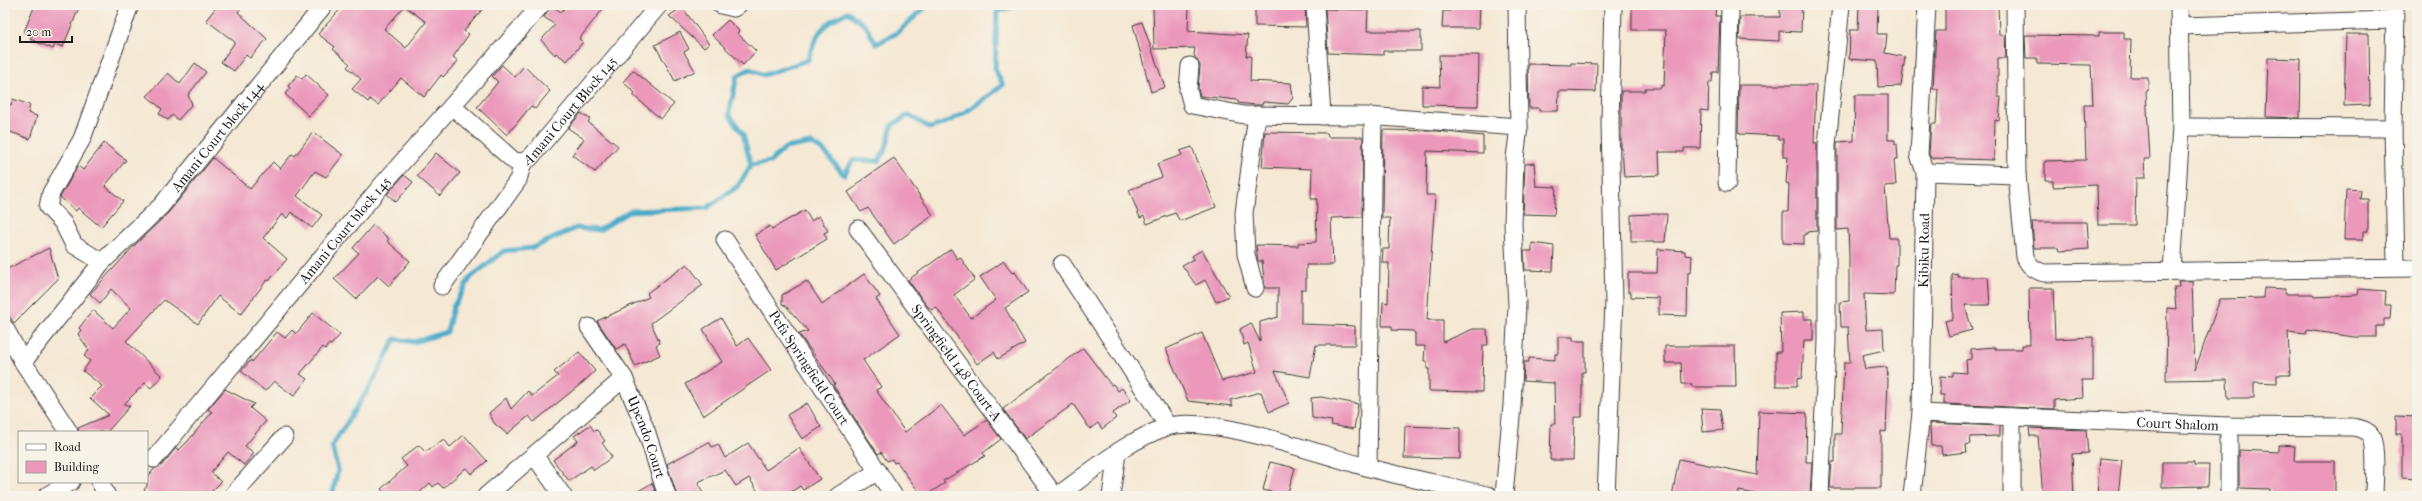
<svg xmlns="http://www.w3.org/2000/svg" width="2422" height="501" viewBox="0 0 2422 501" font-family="'IM FELL French Canon',serif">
  <rect width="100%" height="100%" fill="#f7f3e8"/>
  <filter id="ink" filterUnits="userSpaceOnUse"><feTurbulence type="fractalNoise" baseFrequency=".025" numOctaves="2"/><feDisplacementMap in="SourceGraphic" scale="8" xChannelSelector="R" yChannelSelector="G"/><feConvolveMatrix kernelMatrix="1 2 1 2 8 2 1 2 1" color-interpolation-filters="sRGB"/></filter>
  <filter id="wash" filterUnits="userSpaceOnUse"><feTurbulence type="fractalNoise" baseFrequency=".012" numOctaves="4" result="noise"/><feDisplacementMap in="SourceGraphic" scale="16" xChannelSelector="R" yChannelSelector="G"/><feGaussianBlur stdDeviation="0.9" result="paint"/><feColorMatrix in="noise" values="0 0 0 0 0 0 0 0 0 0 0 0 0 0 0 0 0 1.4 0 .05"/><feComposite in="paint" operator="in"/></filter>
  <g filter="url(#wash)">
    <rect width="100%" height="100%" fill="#f5e8d4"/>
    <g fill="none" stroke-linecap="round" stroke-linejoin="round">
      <!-- stream -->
      <g stroke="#48aac8" stroke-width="5">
        <path d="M 751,165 L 770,162 L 785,148 L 811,143 L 824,151 L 844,175 L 853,160 L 879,161 L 886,148 L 892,125 L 909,115 L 930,128 C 958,121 980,102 1003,85 L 995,69 L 997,12 L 1017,5"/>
        <path d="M 332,496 L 338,470 L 332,446 L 372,383 L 395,339 L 414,342 L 447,332 L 453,307 L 471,277 L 504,251 L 532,248 L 576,228 L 599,230 L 630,211 L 707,208 L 738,186 L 751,165 L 743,134 L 729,114 L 737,76 L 750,69 L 764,75 L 808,60 C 816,33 822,24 848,12 L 866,26 L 876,44 L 897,33 L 928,5"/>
      </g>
    </g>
    <g id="blocks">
      <!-- building -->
      <g fill="#eb98bb" fill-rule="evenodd">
        <polygon points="35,5 80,5 63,47 55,44 53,49 30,39 32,35 24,32"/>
        <polygon points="218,5 244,5 238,12 267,39 250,58 246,55 234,71 221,62 235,42 206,20"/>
        <path d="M 344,5 L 486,5 L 464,31 L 469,34 L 453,57 L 458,61 L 443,77 L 441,75 L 424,97 L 401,78 L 378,105 L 370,99 L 368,102 L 352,89 L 361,79 L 347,67 L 350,64 L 333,49 L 335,47 L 318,34 ZM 405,6 L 426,22 L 406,48 L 384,29 Z"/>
        <polygon points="551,5 561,12 567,5 606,5 579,39 583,42 567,61 556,53 555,55 541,40 555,25 544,17"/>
        <polygon points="1153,5 1189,5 1188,31 1248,35 1246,56 1251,56 1250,81 1291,83 1293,98 1288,104 1263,102 1262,105 1255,105 1238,103 1238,100 1200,96 1198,89 1200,66 1194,55 1195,48 1154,49"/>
        <polygon points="1255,5 1305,5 1306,27 1255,26"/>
        <polygon points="1450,5 1480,5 1479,28 1442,28 1443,11 1450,11"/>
        <polygon points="1632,5 1716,5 1715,16 1720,16 1718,72 1713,72 1712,82 1709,82 1708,111 1701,110 1700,148 1684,148 1684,152 1659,152 1660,175 1624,177 1622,148 1621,148 1621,91 1645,91 1645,88 1661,88 1661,85 1664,86 1666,30 1632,30"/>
        <polygon points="1783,5 1802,5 1801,32 1779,31 1779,41 1739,39 1740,17 1780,17 1780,9 1783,9"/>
        <polygon points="1859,5 1878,5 1877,34 1887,34 1885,53 1905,57 1901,86 1878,87 1877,61 1849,59 1850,30 1858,30"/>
        <polygon points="1945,5 1998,5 1999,35 2005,35 2006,58 1998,58 1998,97 2001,97 1999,121 1995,120 1994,160 1931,158 1929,154 1931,124 1936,124 1938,89 1933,89 1936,31 1945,31"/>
        <polygon points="682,7 709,44 704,48 669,16"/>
        <polygon points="1325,9 1368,10 1367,31 1421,31 1421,51 1383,51 1383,55 1328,53"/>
        <polygon points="728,20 739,31 737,33 756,51 743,65 712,35"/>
        <polygon points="1142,22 1165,87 1151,92 1133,25"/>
        <polygon points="680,32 689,49 684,52 695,71 675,81 655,45"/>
        <polygon points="2099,32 2124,32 2124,39 2131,39 2130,77 2148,77 2148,91 2146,91 2150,159 2144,159 2145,178 2136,178 2135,225 2098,225 2097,185 2053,187 2053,181 2045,181 2045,161 2086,160 2084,104 2093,104 2091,65 2037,64 2037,58 2026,58 2025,35 2099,36"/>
        <polygon points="2346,34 2369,34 2370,105 2344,106"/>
        <polygon points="1439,55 1479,55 1478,106 1422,105 1422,86 1440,87"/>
        <polygon points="2268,58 2301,59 2300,118 2266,117"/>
        <polygon points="195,63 206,72 188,95 192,104 178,120 172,115 168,120 159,114 162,109 147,96 168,73 180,84"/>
        <polygon points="1571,63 1597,64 1596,92 1559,91 1558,111 1539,111 1539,108 1529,108 1528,64 1571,65"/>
        <polygon points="502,65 515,77 524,66 550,91 535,109 531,106 507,135 477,107 498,82 492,76"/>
        <polygon points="633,70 674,104 661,119 633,95 635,93 623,82"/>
        <polygon points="306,74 329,95 309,116 285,94 290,88 288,86 297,75 302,79"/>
        <polygon points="1739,85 1816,85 1814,143 1817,143 1817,231 1807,232 1807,234 1804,234 1804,244 1783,243 1783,212 1788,212 1789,184 1786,183 1788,157 1783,157 1783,139 1778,139 1778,136 1740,134 1738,132"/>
        <polygon points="1855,95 1888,95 1888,140 1895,140 1895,144 1897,144 1898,160 1894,160 1896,185 1885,186 1889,238 1897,238 1897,265 1895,265 1894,295 1864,294 1866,330 1883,329 1884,350 1862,355 1865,369 1887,367 1888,381 1886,432 1881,431 1881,488 1830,488 1832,462 1835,462 1835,434 1841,434 1844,363 1850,363 1848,327 1841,327 1840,302 1849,301 1849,253 1848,229 1837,230 1837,142 1854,141"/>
        <polygon points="13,99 30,105 28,113 37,116 30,139 5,130 5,102 11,105"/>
        <polygon points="581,113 590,119 588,122 618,146 595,172 572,155 584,139 568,128"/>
        <polygon points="1383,130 1437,131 1483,136 1483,153 1427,151 1426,195 1435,195 1427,320 1443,320 1443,342 1473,329 1487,329 1488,345 1483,345 1482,392 1429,391 1429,369 1427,369 1427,361 1424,361 1425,346 1415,346 1415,333 1413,331 1392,330 1392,326 1382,326 1383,302 1388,303 1389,263 1382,263 1383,249 1389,249 1390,218 1382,218"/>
        <polygon points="313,132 343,155 326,177 315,171 297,196 322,215 312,228 291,212 287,218 282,214 263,238 287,259 269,281 267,280 241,314 218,296 198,324 164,300 126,341 162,376 151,388 145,383 124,404 130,406 107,432 79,432 78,428 109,415 90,398 102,386 83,371 90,361 84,356 89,350 78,334 81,330 79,328 93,310 113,328 131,308 111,289 100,303 90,294 135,245 169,212 213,158 250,189 273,162 280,169 292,154 295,156"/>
        <polygon points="1265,132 1327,133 1328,137 1363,137 1362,217 1331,218 1333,265 1306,265 1306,289 1301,289 1301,324 1355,326 1355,345 1316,345 1310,377 1275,371 1289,403 1269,412 1261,392 1230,400 1233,406 1188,401 1166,349 1202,333 1222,381 1257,372 1248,343 1244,345 1240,329 1251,323 1260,342 1260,322 1278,317 1278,288 1265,288 1262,261 1258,261 1256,245 1298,246 1298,243 1316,242 1317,199 1311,199 1312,169 1262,167"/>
        <polygon points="104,143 126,160 105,186 123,201 101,227 78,208 76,211 60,197 78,166 83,170"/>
        <polygon points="1192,147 1216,207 1180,221 1175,213 1147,224 1144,216 1140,218 1129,190 1162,177 1157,164 1182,155 1180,151"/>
        <polygon points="436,153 460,173 440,196 417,176"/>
        <polygon points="894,158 933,215 894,244 868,208 861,212 848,192 857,186 856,184"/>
        <polygon points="1534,163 1536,186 1556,187 1554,215 1523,214 1525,164"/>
        <polygon points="404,175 413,182 396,202 387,194"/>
        <polygon points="2346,189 2361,190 2360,199 2368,199 2368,231 2363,231 2363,240 2344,240"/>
        <polygon points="805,210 811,221 819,216 828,231 824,233 827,239 776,270 755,235 770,226 772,229"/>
        <polygon points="1650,214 1667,214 1665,242 1631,242 1631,215"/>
        <polygon points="2032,222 2087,222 2089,249 2060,251 2059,248 2034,248"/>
        <polygon points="373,225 389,239 387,241 410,261 389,286 378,276 356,299 334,279 359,253 353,248"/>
        <polygon points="1532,243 1554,246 1553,271 1525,270 1524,251 1532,251"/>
        <polygon points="49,248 58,279 14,323 5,311 5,270"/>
        <polygon points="951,249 957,259 960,257 975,279 954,295 971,318 996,300 980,277 1004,261 1012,273 1015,272 1028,292 1005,308 1025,343 998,359 994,352 977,364 936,307 932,310 927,306 908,280"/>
        <polygon points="1658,249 1685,251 1685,255 1692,256 1691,273 1688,272 1687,316 1659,315 1659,298 1631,297 1631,292 1628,292 1628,273 1657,273"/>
        <polygon points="1202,250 1229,296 1216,302 1205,280 1196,285 1182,265 1194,259 1192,256"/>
        <polygon points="687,264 703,285 651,323 660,343 656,345 660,355 635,366 625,344 616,349 597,321 649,297 647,293"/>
        <polygon points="864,274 880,296 876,299 900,334 863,360 881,387 876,390 905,432 941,405 964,435 987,420 1001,439 983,453 985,456 943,481 945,483 925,496 922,496 897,462 894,463 892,459 887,461 881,452 878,454 833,385 835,384 799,334 808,331 786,306 782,304 782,295 807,281 822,304"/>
        <polygon points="1958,274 1958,277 1988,277 1990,305 1965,305 1972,330 1949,336 1945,321 1953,319 1952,275"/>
        <polygon points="2178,281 2192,281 2195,370 2220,299 2263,298 2264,288 2285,289 2284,294 2313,294 2314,297 2358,295 2359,289 2386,291 2385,305 2391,305 2390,319 2384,319 2384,326 2376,326 2376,337 2354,337 2307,330 2306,334 2288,332 2290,375 2277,375 2277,383 2254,382 2254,398 2228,398 2227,379 2166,380 2167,308 2176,309 2174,287 2179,287"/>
        <polygon points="2029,288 2053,288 2055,339 2093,337 2093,380 2082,380 2083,398 2054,400 2054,409 1944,404 1944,395 1940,395 1940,376 1953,377 1953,372 1967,373 1966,360 1971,359 1971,349 1995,347 1995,349 2022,349 2022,345 2030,345"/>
        <polygon points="1804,312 1804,319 1813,319 1813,340 1804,340 1802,378 1797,379 1797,386 1776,386 1776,352 1781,352 1780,313"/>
        <polygon points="313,313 340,335 331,345 329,344 325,349 323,347 300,374 307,379 294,396 274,381 265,391 241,371 251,360 252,362 277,332 285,338 292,330 296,334"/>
        <polygon points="721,318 737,346 748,338 771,370 703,416 685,384 722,362 703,329"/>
        <polygon points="1558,337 1573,337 1573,341 1585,341 1585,372 1582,372 1582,417 1574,417 1573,460 1550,460 1551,424 1555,424 1554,383 1523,381 1524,362 1529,362 1529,358 1555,360 1555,354 1558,354"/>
        <polygon points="1665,346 1735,346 1736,387 1692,387 1692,384 1682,384 1681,363 1665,363"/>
        <polygon points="1083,348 1111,385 1113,384 1118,391 1122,388 1131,400 1113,413 1116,418 1102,429 1098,423 1090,429 1073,404 1025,439 1003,409"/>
        <polygon points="579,352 595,371 582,383 534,422 529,416 507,434 494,423 489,413 506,398 511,409 528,391 532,396 558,376 554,372"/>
        <polygon points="225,389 254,404 250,408 266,421 245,446 254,453 244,465 228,452 211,472 221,482 207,496 151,496 144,490 147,486 147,478 154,469 162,465 176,448 179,450 188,441 212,412 208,409"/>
        <polygon points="1321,397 1358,404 1354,429 1331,425 1332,421 1312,418 1311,398"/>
        <polygon points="807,403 821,427 802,439 787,415"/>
        <polygon points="1701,408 1720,409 1723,430 1703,432"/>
        <polygon points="1759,411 1807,413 1806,462 1812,462 1810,496 1766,496 1739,491 1738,496 1672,496 1679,459 1757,475"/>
        <polygon points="2396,416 2417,417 2417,478 2402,477 2402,434 2396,434"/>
        <polygon points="1930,423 2000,426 2000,436 1970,437 1971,444 1966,445 1967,452 1942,455 1941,446 1931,446"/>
        <polygon points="590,425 594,431 597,430 605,441 602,443 612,457 594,470 591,466 569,481 553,460 578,441 574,436"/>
        <polygon points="1405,426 1460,428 1460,459 1404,458"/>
        <polygon points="2029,428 2086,430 2088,453 2072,454 2074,496 2043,496 2038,436 2030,436"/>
        <polygon points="464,435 487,461 471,474 466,468 443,488 438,483 433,487 430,483 416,496 388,496 381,489 407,466 401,459 419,445 425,452 444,439 450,447"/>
        <polygon points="709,442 712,447 718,444 725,458 748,443 766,470 799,448 820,479 803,490 800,486 785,496 761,496 749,478 736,486 725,470 698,482 704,496 677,496 667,464"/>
        <polygon points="2279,445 2295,446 2294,461 2335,461 2335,496 2270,496 2270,489 2239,488 2239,450 2279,452"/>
        <polygon points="2100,458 2122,460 2118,496 2097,496"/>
        <polygon points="1270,462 1295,468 1287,496 1263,490"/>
        <polygon points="2162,462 2194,462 2194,465 2209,465 2208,486 2162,487"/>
        <polygon points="652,483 657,496 630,496"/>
      </g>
    </g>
  </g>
  <g filter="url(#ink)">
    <use href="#blocks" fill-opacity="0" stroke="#3d3b38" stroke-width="1"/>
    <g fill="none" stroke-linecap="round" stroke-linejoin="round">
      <!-- minor casing -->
      <g stroke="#3d3b38" stroke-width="19">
        <g id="minor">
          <polyline points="721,5 734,8 738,5"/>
          <polyline points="1315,5 1322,116"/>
          <path d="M 2015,5 L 2017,175 L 2025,257 C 2029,266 2034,270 2044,273 L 2417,268"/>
          <polyline points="2395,5 2393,128 2396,267"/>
          <polyline points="2180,26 2394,20"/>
          <polyline points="1190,66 1188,90 1192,105 1244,115 1367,116 1519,127"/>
          <path id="s1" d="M 452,106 L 514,161 L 523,162 L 530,158 L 659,5"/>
          <polyline points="2181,127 2393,128"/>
          <polyline points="1925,172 2017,175"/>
          <polyline points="1727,183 1730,5"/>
          <path id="s2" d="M 858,229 L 1055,496"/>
          <path id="s3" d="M 725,240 L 894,496"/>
          <polyline points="102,262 74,245 63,223 48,207 51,193 82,139 130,5"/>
          <polyline points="1062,264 1168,426"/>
          <polyline points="2172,271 2181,127 2179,5"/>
          <polyline points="442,286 518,180 523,162"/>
          <polyline points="1255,288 1246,254 1244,213 1257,115"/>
          <path id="s4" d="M 589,327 L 624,378 L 646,430 L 667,496"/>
          <polyline points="5,328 23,362 69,432"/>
          <path id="s5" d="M 23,362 L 102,262 L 161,206 L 324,5"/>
          <path id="s6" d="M 1921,413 L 2229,426 L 2352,427 C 2358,428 2365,429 2369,433 C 2378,442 2374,483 2374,496"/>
          <polyline points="534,455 563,496"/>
          <path id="s7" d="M 154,459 L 382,185 L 541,5"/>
          <polyline points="1368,467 1373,117"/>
          <polyline points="100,482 107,496"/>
          <polyline points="46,496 71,482"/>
          <polyline points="232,496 284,437"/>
          <polyline points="486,496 624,378"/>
          <polyline points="838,496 878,471"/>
          <path d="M 1057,496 C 1091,472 1127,440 1167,427 C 1208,413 1321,455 1366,467 C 1407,478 1449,486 1490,496"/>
          <polyline points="1111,496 1117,453"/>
          <polyline points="1504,496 1512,405 1517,305 1513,224 1515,158 1519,127 1517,5"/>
          <polyline points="1606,496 1614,302 1610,122 1613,5"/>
          <polyline points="1820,496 1827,341 1827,145 1841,5"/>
          <path id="s8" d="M 1912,496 L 1921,413 L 1925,172 L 1919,155 L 1927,5"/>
          <polyline points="2012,496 2012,417"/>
          <polyline points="2229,496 2229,426"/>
        </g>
      </g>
      <!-- minor -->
      <use href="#minor" stroke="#fff" stroke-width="17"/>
    </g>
  </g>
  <g text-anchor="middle" stroke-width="4" stroke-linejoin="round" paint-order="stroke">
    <!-- street labels -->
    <g font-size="14" fill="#1c1c1c" stroke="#f7f3e8">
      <text dy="5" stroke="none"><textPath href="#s1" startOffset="162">Amani Court Block 145</textPath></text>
      <text dy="5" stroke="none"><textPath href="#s5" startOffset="298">Amani Court block 144</textPath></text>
      <text dy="5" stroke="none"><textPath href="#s7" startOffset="298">Amani Court block 145</textPath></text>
      <text dy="5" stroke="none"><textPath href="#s8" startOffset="246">Kibiku Road</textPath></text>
      <text dy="5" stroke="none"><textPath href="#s2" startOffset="166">Springfield 148 Court-A</textPath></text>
      <text dy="5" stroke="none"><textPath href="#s3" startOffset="153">Pefa Springfield Court</textPath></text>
      <text dy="5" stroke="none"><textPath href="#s6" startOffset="257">Court Shalom</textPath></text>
      <text dy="5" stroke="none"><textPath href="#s4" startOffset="125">Upendo Court</textPath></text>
    </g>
  </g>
  <!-- margin -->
  <rect width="2422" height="501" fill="none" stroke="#f7f3e8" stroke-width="20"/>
  <!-- legend -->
  <rect x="18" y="431" width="130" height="52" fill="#f7f3e8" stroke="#9f9d96"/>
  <rect x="26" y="444" width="20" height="6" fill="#ffffff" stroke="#9f9d96"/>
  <text x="54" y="451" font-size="12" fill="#1c1c1c">Road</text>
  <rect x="26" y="461" width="20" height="12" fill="#eb98bb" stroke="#9f9d96"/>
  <text x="54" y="471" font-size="12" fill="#1c1c1c">Building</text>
  <!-- scale -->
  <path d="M20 36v6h52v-6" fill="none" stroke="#1c1c1c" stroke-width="2"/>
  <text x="26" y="36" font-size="12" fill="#1c1c1c" stroke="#f7f3e8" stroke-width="3" paint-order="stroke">20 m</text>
</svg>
